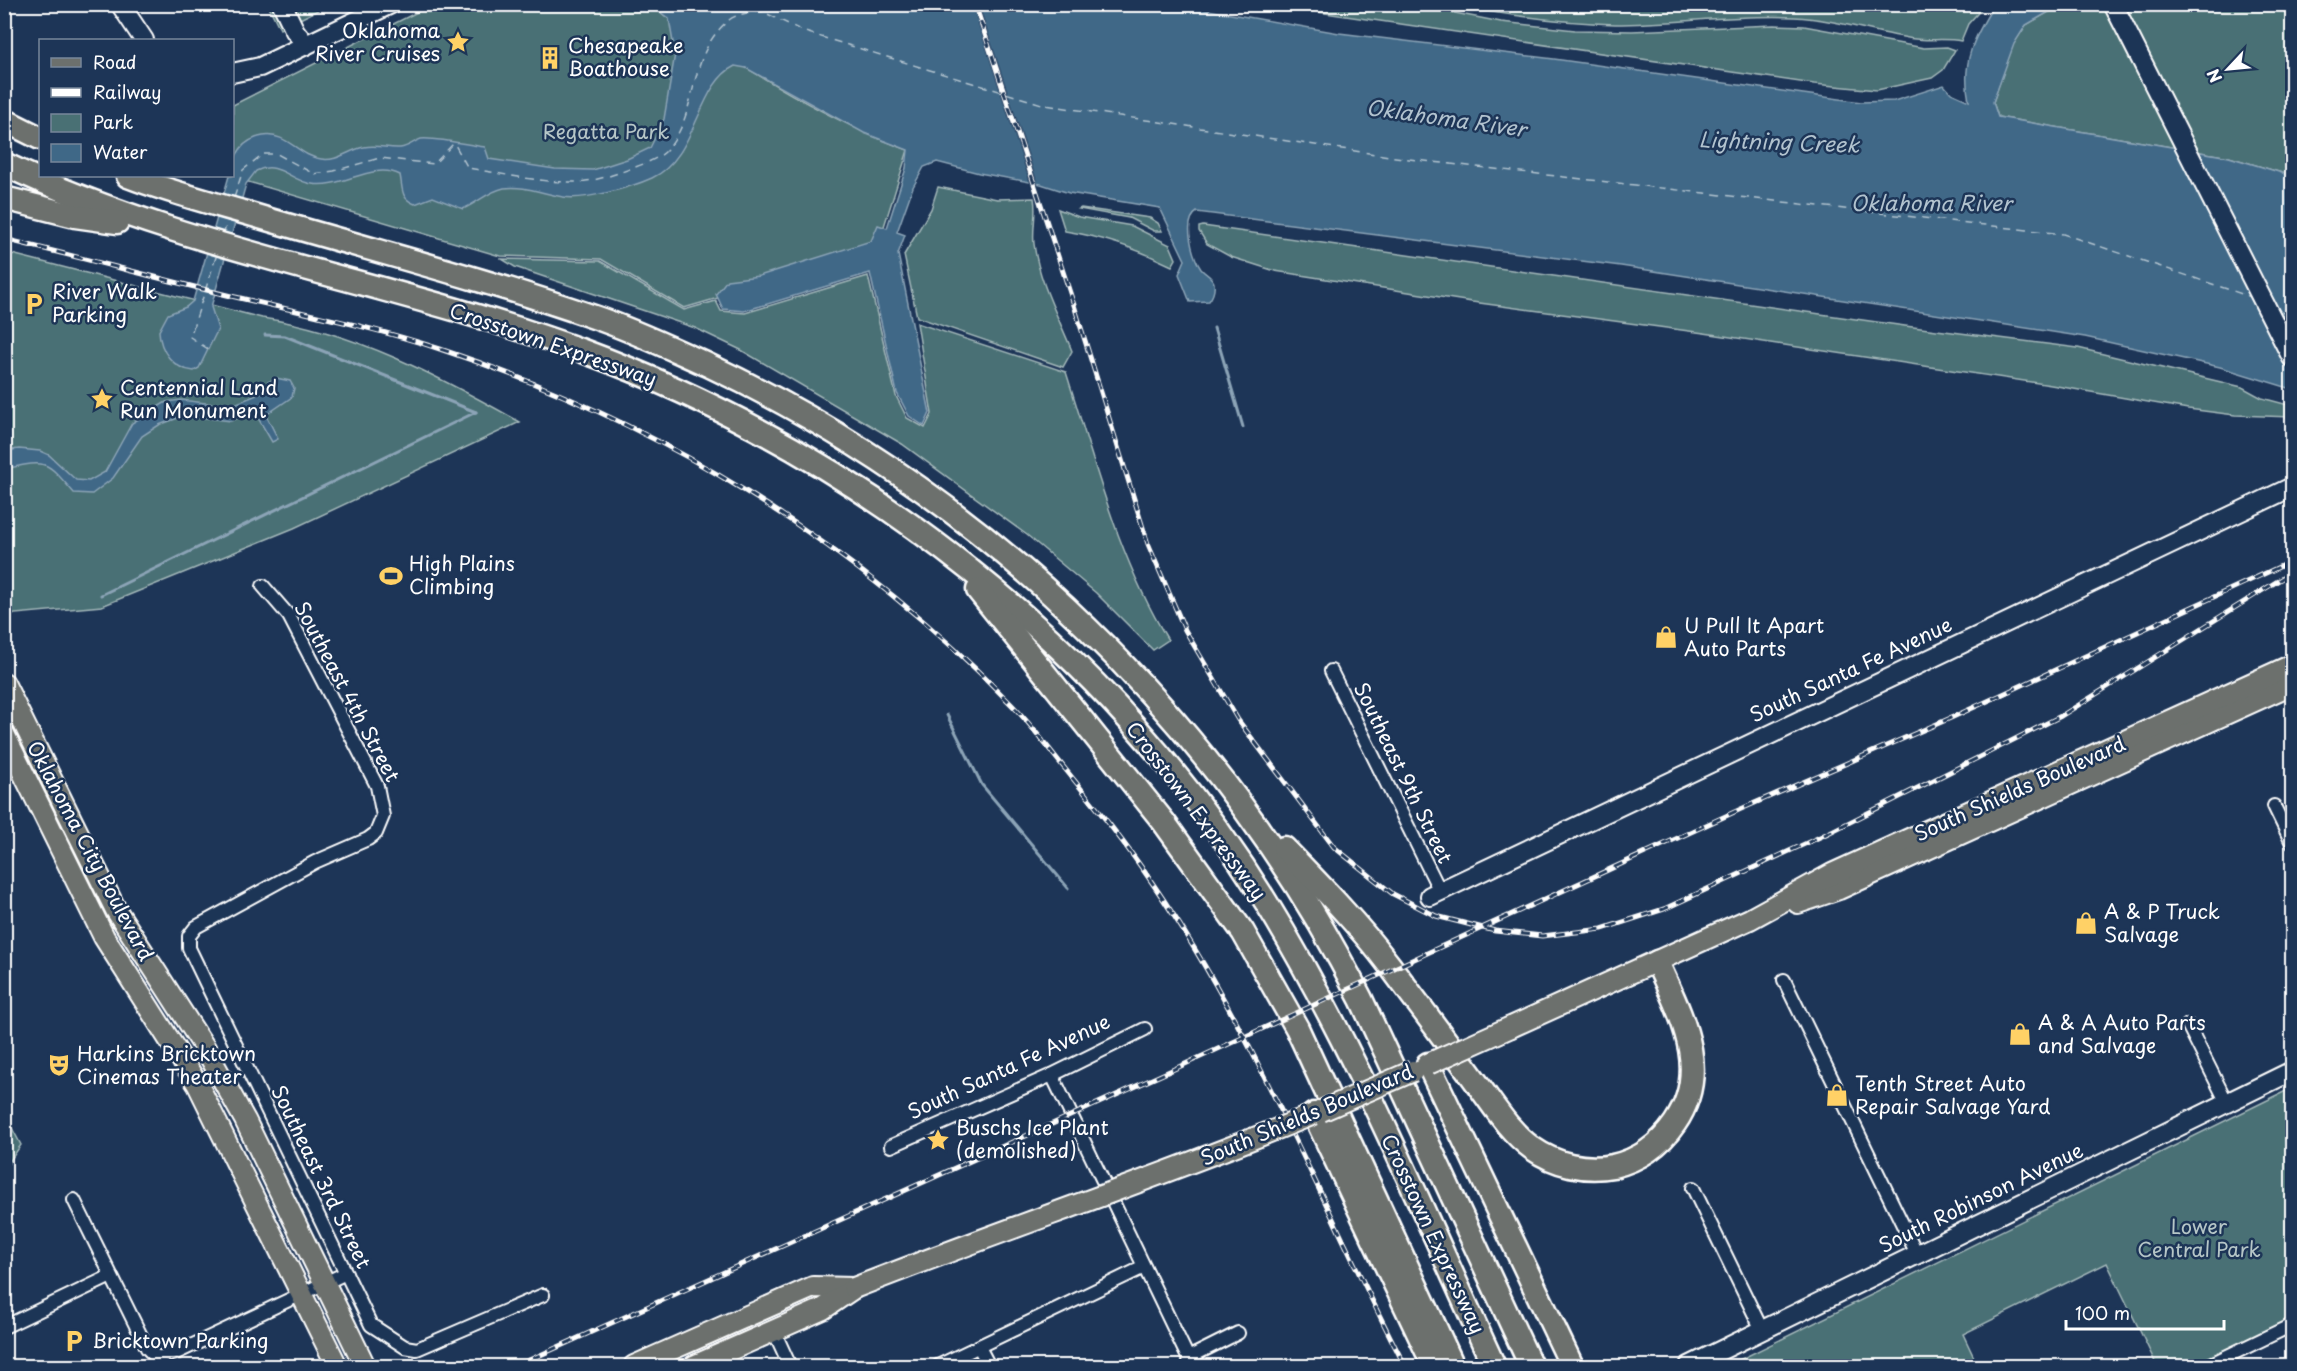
<svg xmlns="http://www.w3.org/2000/svg" width="2297" height="1371" viewBox="0 0 2297 1371" font-family="'Playpen Sans',sans-serif">
  <rect width="100%" height="100%" fill="#1d3557"/>
  <filter id="ink" filterUnits="userSpaceOnUse"><feTurbulence type="fractalNoise" baseFrequency=".0167" numOctaves="2"/><feDisplacementMap in="SourceGraphic" scale="12" xChannelSelector="R" yChannelSelector="G"/><feConvolveMatrix kernelMatrix="1 2 1 2 8 2 1 2 1" color-interpolation-filters="sRGB"/></filter>
  <g filter="url(#ink)">
    <!-- green -->
    <g fill="#497074" stroke="#a4b8ba" stroke-width="1.5">
      <path d="M 433,4 L 651,5 L 669,19 C 746,68 822,118 908,150 L 876,252 L 684,308 L 601,259 L 500,256 L 228,176 L 232,176 L 233,105 Z"/>
      <path d="M 1593,4 L 1595,8 L 1602,4 L 1985,5 L 1968,24 L 1961,41 C 1945,38 1931,41 1915,39 C 1874,33 1836,19 1794,17 C 1735,14 1675,24 1615,24 C 1561,23 1506,15 1452,5 Z"/>
      <polygon points="268,5 328,5 280,29"/>
      <polygon points="1270,5 1414,5 1501,22 1575,30 1632,31 1774,25 1804,26 1924,48 1947,47 1955,50 1943,70 1932,78 1877,90 1814,84"/>
      <polygon points="2061,5 2292,5 2292,176 2229,157 1998,117 1993,102 2013,44 2026,25"/>
      <path d="M 938,187 L 997,199 L 1034,198 C 1037,215 1032,228 1034,244 C 1039,282 1058,316 1072,351 L 1063,367 L 917,317 L 904,255 L 931,209 Z"/>
      <polygon points="1081,208 1150,218 1158,223 1162,231 1154,231 1129,218 1079,209"/>
      <path d="M 1058,209 L 1079,217 L 1132,226 L 1170,245 L 1176,259 L 1172,266 C 1138,249 1103,237 1065,231 Z"/>
      <polygon points="1203,226 1905,326 2078,348 2242,387 2262,398 2292,406 2292,417 2235,415 2188,409 2051,385 1704,333 1472,302 1275,271 1231,257 1207,244 1199,231 1199,227"/>
      <path d="M 4,252 L 262,318 C 354,331 440,377 520,422 L 294,528 L 102,606 L 5,615 Z"/>
      <path d="M 502,259 L 600,261 L 684,310 L 716,301 L 721,311 L 745,313 L 868,276 L 896,396 L 907,418 L 925,428 L 932,414 L 917,323 L 1066,372 C 1095,463 1118,558 1168,640 L 1153,650 L 1096,593 L 1027,535 L 902,444 L 741,350 L 695,328 L 515,267 Z"/>
      <polygon points="2292,1088 2292,1318 2193,1366 2157,1366 2107,1263 1963,1334 1978,1366 1727,1366"/>
      <polygon points="4,1113 21,1145 5,1168 4,1168"/>
    </g>
    <!-- water -->
    <g fill="#3f6887" stroke="#8ca4b7" stroke-width="1.5">
      <path d="M 651,5 L 1179,5 L 1339,33 L 1554,59 L 1861,102 L 1894,101 L 1944,85 L 1951,93 L 1969,101 C 1961,62 1974,37 1994,5 L 2061,5 L 2026,25 L 2014,44 L 1993,102 L 1998,117 L 2229,157 L 2292,176 L 2292,389 L 2220,367 L 2085,337 L 1621,266 L 1197,212 C 1182,221 1193,257 1201,269 C 1205,274 1212,276 1214,283 C 1215,290 1213,296 1209,301 L 1190,302 L 1179,274 L 1185,260 L 1160,208 L 1069,193 L 1041,184 L 979,173 L 937,162 L 924,167 L 913,187 L 897,232 L 905,235 L 898,254 L 930,413 L 924,426 L 909,416 L 897,393 L 870,273 L 744,311 L 723,309 L 716,294 L 727,280 L 759,276 L 871,241 L 878,225 L 887,228 L 906,168 L 908,150 L 864,133 L 746,68 L 735,66 C 697,84 697,158 652,178 C 632,187 584,201 563,197 C 543,194 524,185 504,188 C 489,191 477,203 463,209 L 433,197 L 415,204 C 400,198 403,189 400,175 C 373,161 341,189 312,184 C 290,181 279,160 256,171 L 246,184 L 211,307 L 218,329 L 199,368 L 194,371 C 173,369 160,351 159,331 L 168,314 L 186,307 L 193,301 L 229,176 L 232,176 C 233,156 241,140 263,136 C 287,132 298,156 321,159 C 337,162 349,150 364,147 C 377,144 388,149 400,148 C 409,147 414,141 421,139 C 431,137 472,145 485,147 L 489,159 L 555,169 L 593,170 L 627,159 L 650,148 L 664,119 L 675,54 L 669,19 Z"/>
      <path d="M 276,378 L 290,381 L 294,388 L 292,397 L 266,415 L 278,439 L 272,442 L 254,411 L 231,421 L 198,417 L 178,418 L 159,425 L 142,436 L 113,478 L 92,494 L 74,493 C 45,459 47,460 5,469 L 5,451 L 19,449 L 40,451 L 49,455 L 76,480 L 89,481 L 105,472 L 132,423 L 166,402 L 181,400 L 230,406 L 264,392 L 268,382 Z"/>
    </g>
    <!-- pier -->
    <polygon fill="#1d3557" points="972,5 979,5 1039,187 1031,186"/>
    <g fill="none" stroke-linecap="round" stroke-linejoin="round">
      <!-- stream -->
      <g stroke="#8ca4b7" stroke-width="3">
        <polyline points="1214,328 1243,427"/>
        <polyline points="265,335 285,336 476,412"/>
        <polyline points="101,595 476,412"/>
        <polyline points="947,715 982,785 1068,888"/>
      </g>
      <!-- ferry -->
      <g stroke="#b2c3cf" stroke-width="1.5" stroke-dasharray="8 6" stroke-linecap="butt">
        <path d="M 234,198 L 243,170 L 263,154 L 277,154 L 314,174 L 334,171 L 380,158 L 434,164 L 454,143 L 468,168 C 504,174 541,183 577,182 C 596,181 613,175 630,169 C 641,165 659,159 667,150 C 700,112 686,55 729,20 C 736,14 750,13 759,10 L 805,32 L 1045,105 L 1416,160 L 2063,234 L 2251,297"/>
        <polyline points="223,235 228,220"/>
        <polyline points="2277,310 2292,317"/>
        <polyline points="208,349 190,337 217,254"/>
      </g>
      <!-- street casing -->
      <g stroke="#fff" stroke-width="16">
        <g id="street">
          <polyline points="263,586 289,616 377,786 383,816 376,833 368,839 315,862 196,927 189,936 189,948 371,1325 405,1347 417,1349 543,1295"/>
          <polyline points="1331,671 1440,891"/>
          <polyline points="2274,806 2292,843"/>
          <polyline points="1784,980 1917,1254"/>
          <polyline points="2188,1025 2227,1103"/>
          <polyline points="1052,1075 1192,1366"/>
          <polyline points="891,1146 1052,1075 1145,1029"/>
          <polyline points="1693,1188 1762,1330"/>
          <polyline points="74,1200 147,1348 157,1358 176,1353 346,1273"/>
          <polyline points="4,1327 111,1276"/>
          <polyline points="774,1331 790,1366"/>
          <polyline points="979,1347 989,1366"/>
          <polyline points="1188,1358 1238,1333"/>
          <polyline points="938,1366 1144,1267"/>
          <polyline points="2207,1366 2292,1325"/>
        </g>
      </g>
      <!-- secondary casing -->
      <g stroke="#fff" stroke-width="22">
        <g id="secondary">
          <polyline points="120,4 144,40"/>
          <polyline points="282,4 295,31 306,45"/>
          <polyline points="2113,4 2292,358"/>
          <polyline points="232,73 260,67 391,4"/>
          <polyline points="1430,896 2292,487"/>
          <polyline points="1689,1366 2292,1071"/>
        </g>
      </g>
      <!-- primary casing -->
      <g stroke="#fff" stroke-width="24">
        <g id="primary">
          <polyline points="4,683 116,910 205,1048 245,1120 365,1366"/>
          <polyline points="4,734 104,937 198,1085 337,1366"/>
          <polyline points="1798,903 1839,889 2292,684"/>
          <polyline points="1511,1027 1750,919 1832,874 2292,665"/>
          <polyline points="634,1366 813,1287 854,1288"/>
          <polyline points="694,1366 823,1309 854,1288"/>
        </g>
      </g>
      <!-- highway casing -->
      <g stroke="#fff" stroke-width="27">
        <g id="highway">
          <polyline points="4,120 40,138"/>
          <path d="M 4,164 C 188,252 393,281 583,351 C 862,454 1109,649 1266,902 C 1356,1049 1422,1211 1494,1366"/>
          <path d="M 128,176 C 169,192 212,203 253,215 C 367,249 482,278 594,317 C 633,330 670,348 708,365 C 988,496 1220,723 1361,999 L 1531,1366"/>
          <polyline points="4,198 75,216 117,222"/>
          <polyline points="978,590 1163,821 1243,932 1297,1028 1453,1366"/>
          <path d="M 1284,848 C 1321,886 1358,924 1390,966 C 1420,1006 1450,1046 1479,1086 C 1495,1108 1510,1132 1532,1148 C 1556,1165 1585,1171 1613,1166 C 1639,1160 1660,1145 1675,1123 C 1712,1069 1680,1014 1657,962"/>
          <polyline points="1428,1064 1572,1366"/>
          <polyline points="1314,1114 1434,1366"/>
        </g>
      </g>
      <!-- street -->
      <use href="#street" stroke="#1d3557" stroke-width="12"/>
      <!-- secondary -->
      <use href="#secondary" stroke="#1d3557" stroke-width="18"/>
      <!-- primary -->
      <use href="#primary" stroke="#6c706d" stroke-width="20"/>
      <!-- highway -->
      <use href="#highway" stroke="#6c706d" stroke-width="22"/>
      <!-- rail casing -->
      <g stroke="#fff" stroke-width="5">
        <g id="rail">
          <polyline points="975,4 1074,305 1148,544 1185,630 1238,720 1334,847 1393,894 1436,916 1495,931 1542,936 1602,929 1664,909 1822,836 2061,716 2292,572"/>
          <path d="M 4,239 C 79,257 153,277 227,295 C 298,312 370,326 440,349 C 655,420 853,541 1011,704 C 1031,724 1048,748 1066,770 C 1096,807 1126,844 1153,884 C 1256,1034 1322,1206 1405,1366"/>
          <polyline points="516,1366 1183,1065 1741,809 1953,717 2292,561"/>
        </g>
      </g>
      <!-- rail -->
      <use href="#rail" stroke="#1d3557" stroke-width="3" stroke-dasharray="9" stroke-linecap="butt"/>
      <!-- primary-bridge casing -->
      <g stroke="#fff" stroke-width="24" stroke-linecap="butt">
        <g id="primary-bridge">
          <polyline points="1428,1064 1511,1027"/>
          <polyline points="1321,1111 1413,1071"/>
          <path d="M 854,1288 C 1007,1228 1162,1177 1314,1114"/>
        </g>
      </g>
      <!-- primary-bridge -->
      <use href="#primary-bridge" stroke="#6c706d" stroke-width="20"/>
    </g>
  </g>
  <!-- icons -->
  <defs>
    <g id="sight-bare" transform="scale(1.8)"><path d="M0-6L1.8-2.2L6-1.7L2.9 1.2L3.7 5.4L0 3.3L-3.7 5.4L-2.9 1.2L-6-1.7L-1.8-2.2Z" fill="#ffd166" stroke="#1d3557" stroke-width="2.5" paint-order="stroke"/></g>
    <g id="building-bare" transform="scale(1.8)"><path d="M-4-6H4V6H1V3H-1V6H-4ZM-2.5-4.3h1.7v1.8h-1.7ZM.8-4.3h1.7v1.8H.8ZM-2.5-1h1.7V.8h-1.7ZM.8-1h1.7V.8H.8Z" fill="#ffd166" stroke="#1d3557" stroke-width="2.5" paint-order="stroke"/></g>
    <g id="parking-bare" transform="scale(1.8)"><path d="M-3.5-5.5H1a3.5 3.5 0 0 1 0 7H-1V5.5H-3.5ZM-1-3.4V-.6H.8a1.4 1.4 0 0 0 0-2.8Z" fill="#ffd166" stroke="#1d3557" stroke-width="2.5" paint-order="stroke"/></g>
    <g id="stadium-bare" transform="scale(1.8)"><path d="M0-5a6.5 5 0 1 0 0 10a6.5 5 0 1 0 0-10ZM-3.5-1.8h7v3.6h-7Z" fill="#ffd166" stroke="#1d3557" stroke-width="2.5" paint-order="stroke"/></g>
    <g id="shop-bare" transform="scale(1.8)"><path d="M-5-2.5h2.3a2.7 3.5 0 0 1 5.4 0H5L5.5 6h-11ZM-1.5-2.5h3a1.5 2.3 0 0 0-3 0Z" fill="#ffd166" stroke="#1d3557" stroke-width="2.5" paint-order="stroke"/></g>
    <g id="theatre-bare" transform="scale(1.8)"><path d="M-5-5.5Q0-4 5-5.5V0Q5 5 0 6Q-5 5-5 0ZM-3.3-2.5H-1v1.5H-3.3ZM1-2.5H3.3v1.5H1ZM-2.8 1Q0 5.5 2.8 1Z" fill="#ffd166" stroke="#1d3557" stroke-width="2.5" paint-order="stroke"/></g>
  </defs>
  <g fill-rule="evenodd">
    <use href="#sight-bare" x="458" y="42"/>
    <use href="#building-bare" x="550" y="58"/>
    <use href="#parking-bare" x="34" y="304"/>
    <use href="#sight-bare" x="102" y="399"/>
    <use href="#stadium-bare" x="391" y="576"/>
    <use href="#shop-bare" x="1666" y="637"/>
    <use href="#shop-bare" x="2086" y="923"/>
    <use href="#shop-bare" x="2020" y="1034"/>
    <use href="#theatre-bare" x="59" y="1065"/>
    <use href="#shop-bare" x="1837" y="1095"/>
    <use href="#sight-bare" x="938" y="1140"/>
    <use href="#parking-bare" x="74" y="1341"/>
  </g>
  <g text-anchor="middle" stroke-width="5" stroke-linejoin="round" paint-order="stroke">
    <!-- poi labels -->
    <g font-size="20" fill="#fff" stroke="#1d3557" text-anchor="start">
      <text x="440" y="38" text-anchor="end">Oklahoma<tspan x="440" dy="23">River Cruises</tspan></text>
      <text x="568" y="53">Chesapeake<tspan x="568" dy="23">Boathouse</tspan></text>
      <text x="52" y="299">River Walk<tspan x="52" dy="23">Parking</tspan></text>
      <text x="120" y="395">Centennial Land<tspan x="120" dy="23">Run Monument</tspan></text>
      <text x="409" y="571">High Plains<tspan x="409" dy="23">Climbing</tspan></text>
      <text x="1684" y="633">U Pull It Apart<tspan x="1684" dy="23">Auto Parts</tspan></text>
      <text x="2104" y="919">A &amp; P Truck<tspan x="2104" dy="23">Salvage</tspan></text>
      <text x="2038" y="1030">A &amp; A Auto Parts<tspan x="2038" dy="23">and Salvage</tspan></text>
      <text x="77" y="1061">Harkins Bricktown<tspan x="77" dy="23">Cinemas Theater</tspan></text>
      <text x="1855" y="1091">Tenth Street Auto<tspan x="1855" dy="23">Repair Salvage Yard</tspan></text>
      <text x="956" y="1135">Buschs Ice Plant<tspan x="956" dy="23">(demolished)</tspan></text>
      <text x="92" y="1348">Bricktown Parking</text>
    </g>
    <!-- park labels -->
    <g font-size="20" fill="#b6c6c7" stroke="#1d3557">
      <text x="606" y="139">Regatta Park</text>
      <text x="2199" y="1234">Lower<tspan x="2199" dy="23">Central Park</tspan></text>
    </g>
    <!-- street labels -->
    <g font-size="20" fill="#fff" stroke="#1d3557">
      <text transform="translate(553 345) rotate(19)" y="7">Crosstown Expressway</text>
      <text transform="translate(1851 670) rotate(-25)" y="7">South Santa Fe Avenue</text>
      <text transform="translate(347 692) rotate(62)" y="7">Southeast 4th Street</text>
      <text transform="translate(1403 773) rotate(64)" y="7">Southeast 9th Street</text>
      <text transform="translate(2020 789) rotate(-24)" y="7">South Shields Boulevard</text>
      <text transform="translate(1196 811) rotate(53)" y="7">Crosstown Expressway</text>
      <text transform="translate(90 851) rotate(62)" y="7">Oklahoma City Boulevard</text>
      <text transform="translate(1009 1067) rotate(-25)" y="7">South Santa Fe Avenue</text>
      <text transform="translate(1307 1115) rotate(-23)" y="7">South Shields Boulevard</text>
      <text transform="translate(321 1177) rotate(64)" y="7">Southeast 3rd Street</text>
      <text transform="translate(1981 1198) rotate(-26)" y="7">South Robinson Avenue</text>
      <text transform="translate(1433 1234) rotate(65)" y="7">Crosstown Expressway</text>
    </g>
    <!-- water labels -->
    <g font-size="21" font-style="italic" fill="#b2c3cf" stroke="#1d3557">
      <text transform="translate(1446 119) rotate(8)" y="7">Oklahoma River</text>
      <text transform="translate(1779 143) rotate(2)" y="7">Lightning Creek</text>
      <text x="1931" y="211">Oklahoma River</text>
    </g>
  </g>
  <!-- margin -->
  <rect width="2297" height="1371" fill="none" stroke="#1d3557" stroke-width="24"/>
  <rect x="12" y="12" width="2273" height="1347" fill="none" stroke="#fff" stroke-width="2" filter="url(#ink)"/>
  <!-- legend -->
  <rect x="39" y="39" width="195" height="138" fill="#1d3557" stroke="#77869a" stroke-width="1.5"/>
  <rect x="51" y="58" width="30" height="9" fill="#6c706d" stroke="#77869a" stroke-width="1.5"/>
  <text x="93" y="69" font-size="18" fill="#ffffff">Road</text>
  <rect x="51" y="88" width="30" height="9" fill="#ffffff" stroke="#77869a" stroke-width="1.5"/>
  <text x="93" y="99" font-size="18" fill="#ffffff">Railway</text>
  <rect x="51" y="114" width="30" height="18" fill="#497074" stroke="#77869a" stroke-width="1.5"/>
  <text x="93" y="129" font-size="18" fill="#ffffff">Park</text>
  <rect x="51" y="144" width="30" height="18" fill="#3f6887" stroke="#77869a" stroke-width="1.5"/>
  <text x="93" y="159" font-size="18" fill="#ffffff">Water</text>
  <!-- north arrow -->
  <g transform="translate(2228 69) rotate(244)" stroke="#1d3557" stroke-width="4.5" paint-order="stroke">
  <path d="M0-4.5L10 22L0 15L-10 22Z" fill="#ffffff"/>
  <text y="-9" font-size="16" font-weight="bold" text-anchor="middle" fill="#ffffff">N</text>
  </g>
  <!-- scale -->
  <path d="M2066 1320v9h158v-9" fill="none" stroke="#ffffff" stroke-width="3"/>
  <text x="2075" y="1320" font-size="18" fill="#ffffff" stroke="#1d3557" stroke-width="4.5" paint-order="stroke">100 m</text>
</svg>
